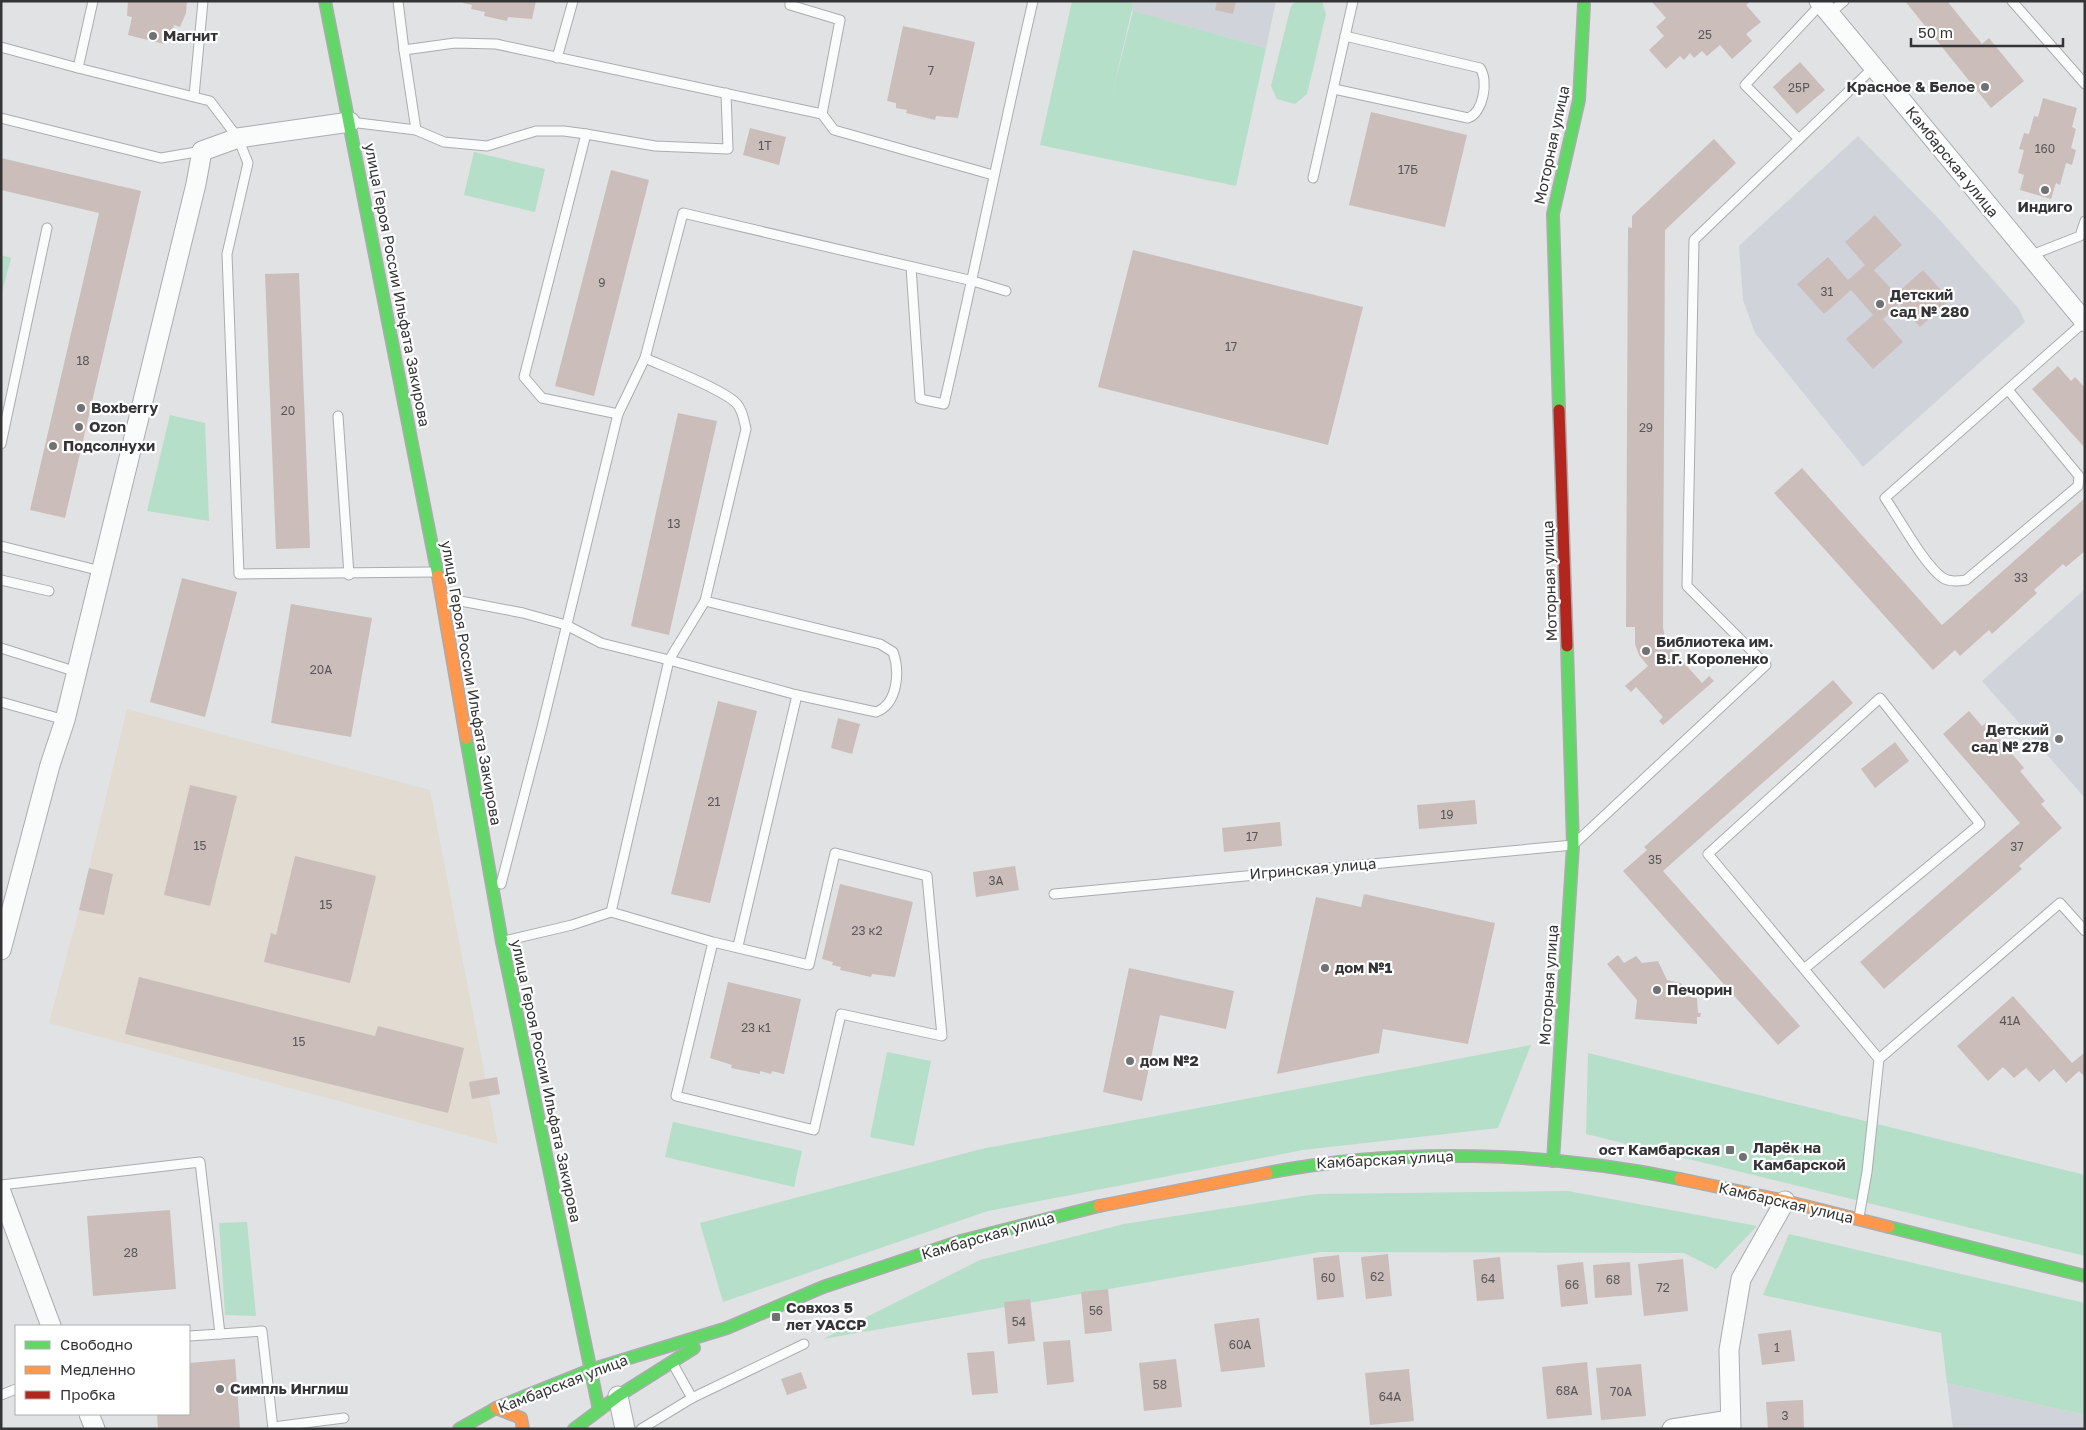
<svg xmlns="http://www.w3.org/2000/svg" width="2086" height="1430" viewBox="0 0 2086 1430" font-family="'Golos Text',sans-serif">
  <rect width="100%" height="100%" fill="#e0e2e4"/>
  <!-- built -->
  <g fill="#d0d4da">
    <polygon points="1134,1 1276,1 1266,48 1132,11"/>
    <polygon points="1858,136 1940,220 2019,309 2025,322 1863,467 1755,333 1743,300 1739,246"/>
    <polygon points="2085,589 2085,798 1982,681"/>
    <polygon points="1947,1383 2085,1415 2085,1429 1953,1429"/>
  </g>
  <!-- industrial -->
  <polygon fill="#e1dbd1" points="127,709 430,790 498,1144 49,1023 79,910"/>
  <!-- green -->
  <g fill="#b5dfc9">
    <polygon points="1072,1 1134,1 1111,98 1133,11 1266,48 1236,186 1040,145"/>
    <polygon points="1296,1 1322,1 1326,14 1307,94 1295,104 1277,99 1271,86 1291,6"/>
    <polygon points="474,152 545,169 535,212 464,195"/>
    <polygon points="1,255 11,258 1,296"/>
    <polygon points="170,415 205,423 209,521 147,511"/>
    <polygon points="1531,1045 1498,1128 1303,1150 988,1211 723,1302 700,1223 981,1149"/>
    <polygon points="887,1052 931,1061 914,1146 870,1137"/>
    <polygon points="1588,1053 2085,1175 2085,1256 1586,1134"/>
    <polygon points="673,1122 802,1151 794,1187 665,1157"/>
    <polygon points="1568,1191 1757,1226 1716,1269 1684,1253 1320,1252 823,1339 980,1260 1124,1224 1316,1194"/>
    <polygon points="247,1222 256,1316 225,1315 219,1223"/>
    <polygon points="1789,1234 2085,1303 2085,1415 1947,1383 1941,1333 1763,1295"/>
  </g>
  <!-- building -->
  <g fill="#cbbeba">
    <polygon points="128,1 187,1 186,13 180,27 174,25 171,36 166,35 164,44 128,35 132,17 127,16"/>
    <polygon points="464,1 536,1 532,19 508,17 507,21 484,16 485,12 471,9 472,5 463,3"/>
    <polygon points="1217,1 1236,1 1233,14 1215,10"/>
    <polygon points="1651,1 1751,1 1746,5 1761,22 1746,34 1752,41 1732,59 1720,45 1707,56 1702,51 1694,58 1690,53 1684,60 1680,56 1666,69 1649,50 1664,36 1656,27 1666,18"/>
    <polygon points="1905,1 1947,1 1982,44 1989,38 2024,81 1991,108"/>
    <polygon points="903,26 975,42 958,118 936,116 935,120 906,113 907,110 896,108 896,103 887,101"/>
    <polygon points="1800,62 1825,90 1797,114 1773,87"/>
    <polygon points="2043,98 2077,108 2072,127 2076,129 2071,148 2076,150 2072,165 2066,163 2060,185 2056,183 2051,199 2020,190 2024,175 2018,173 2024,150 2019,149 2024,133 2029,134 2034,116 2038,117"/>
    <polygon points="1371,112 1467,135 1445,227 1349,205"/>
    <polygon points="750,128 786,137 779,165 743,155"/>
    <polygon points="1714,139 1736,163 1665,230 1663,627 1667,650 1670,647 1702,683 1709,676 1714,681 1663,725 1659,721 1663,717 1636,687 1631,692 1625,686 1648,666 1639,655 1635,644 1635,627 1626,627 1628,227 1632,228 1632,216"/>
    <polygon points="1,158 141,191 65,518 30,510 99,213 1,190"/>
    <polygon points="611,170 649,180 594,396 555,386"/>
    <polygon points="1875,215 1902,245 1874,270 1896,294 1923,270 1950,300 1920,327 1899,304 1883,319 1903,342 1873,369 1846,339 1873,315 1851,290 1824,314 1797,284 1828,257 1848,280 1865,265 1845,242"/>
    <polygon points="1133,250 1363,307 1328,445 1098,387"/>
    <polygon points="299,273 310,548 276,549 265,274"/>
    <polygon points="2058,366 2071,381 2075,377 2085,388 2085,448 2032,389"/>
    <polygon points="678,413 717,421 669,635 631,626"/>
    <polygon points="1802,468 1942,625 2085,498 2085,551 2066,567 2063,564 2034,590 2037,593 1992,634 1989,630 1960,656 1955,650 1933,670 1774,493"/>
    <polygon points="182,578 237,592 205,717 150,702"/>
    <polygon points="291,604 372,618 351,737 271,723"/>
    <polygon points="1833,680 1853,703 1663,871 1800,1026 1778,1045 1623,871 1647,850 1644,847"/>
    <polygon points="718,701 757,711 710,903 671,894"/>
    <polygon points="1969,711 1982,726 1986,723 2024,768 2020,771 2045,801 2041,804 2062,828 2019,866 2022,869 1884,989 1860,962 2020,823 1943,734"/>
    <polygon points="838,718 860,724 852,754 831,748"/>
    <polygon points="1895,742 1909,761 1875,788 1861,769"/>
    <polygon points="190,785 237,796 210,906 164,895"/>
    <polygon points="1475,800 1477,824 1419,829 1417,805"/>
    <polygon points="1280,822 1282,846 1224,852 1222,828"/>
    <polygon points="295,856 376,876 350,983 264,962 271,933 276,935"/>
    <polygon points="1015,866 1019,890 976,897 973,872"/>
    <polygon points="89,868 113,874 104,915 79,910"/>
    <polygon points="840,884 913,902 895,977 872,974 871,977 840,970 841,967 832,965 833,962 822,959"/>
    <polygon points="1364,894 1495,923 1468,1044 1383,1029 1379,1053 1277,1074 1316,897 1361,907"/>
    <polygon points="1618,955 1624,963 1636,956 1642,963 1658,961 1667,980 1681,983 1685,992 1684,996 1697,998 1698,1013 1701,1013 1700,1017 1697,1017 1697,1024 1635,1019 1637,1000 1607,964"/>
    <polygon points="1129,968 1234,991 1226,1029 1160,1015 1142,1101 1103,1092"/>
    <polygon points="139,977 375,1036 378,1026 464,1048 448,1113 125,1034"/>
    <polygon points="728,982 801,999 784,1074 772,1071 771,1074 760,1071 760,1074 731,1068 732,1065 710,1058"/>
    <polygon points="2013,996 2072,1063 2085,1052 2085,1077 2079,1071 2066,1083 2054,1069 2039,1082 2026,1068 2014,1078 2003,1067 1988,1081 1957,1046"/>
    <polygon points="497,1077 500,1094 472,1099 469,1082"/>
    <polygon points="170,1210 176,1289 93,1296 87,1216"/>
    <polygon points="1388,1254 1392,1296 1366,1299 1361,1257"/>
    <polygon points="1339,1255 1344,1297 1317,1300 1313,1258"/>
    <polygon points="1500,1257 1504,1299 1477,1301 1473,1260"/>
    <polygon points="1683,1259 1688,1311 1644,1316 1638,1264"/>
    <polygon points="1583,1262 1588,1304 1561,1307 1557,1265"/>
    <polygon points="1630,1262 1632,1295 1595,1298 1593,1265"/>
    <polygon points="1108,1289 1112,1331 1085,1334 1081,1292"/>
    <polygon points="1030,1299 1035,1341 1008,1344 1004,1302"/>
    <polygon points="1259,1318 1265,1367 1221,1372 1214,1324"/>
    <polygon points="1791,1330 1795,1361 1762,1365 1758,1334"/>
    <polygon points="1070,1340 1074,1382 1047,1385 1043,1342"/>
    <polygon points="994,1351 998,1393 972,1395 967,1353"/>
    <polygon points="235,1359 240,1429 158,1429 157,1414 189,1414 189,1363"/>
    <polygon points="1176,1359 1182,1407 1144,1411 1139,1363"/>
    <polygon points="1587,1362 1592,1415 1547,1419 1542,1367"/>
    <polygon points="1641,1364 1646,1416 1601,1420 1596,1368"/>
    <polygon points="1409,1369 1414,1421 1370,1425 1365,1373"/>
    <polygon points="801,1372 807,1388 787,1395 781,1379"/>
    <polygon points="1803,1400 1804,1429 1768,1429 1766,1402"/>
  </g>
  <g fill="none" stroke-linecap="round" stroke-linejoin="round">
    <!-- lane casing -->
    <g stroke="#abacae" stroke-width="11">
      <g id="lane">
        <polyline points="93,1 78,68 210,101 238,138 248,163 227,254 239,574 435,572"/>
        <polyline points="398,1 404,50"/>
        <polyline points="790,1 790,5 840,20 822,114"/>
        <polyline points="2012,1 2085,84"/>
        <polyline points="1830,13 1844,1"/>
        <polyline points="1,47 78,68"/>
        <polyline points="557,58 573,1"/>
        <path d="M 1334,89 L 1468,118 C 1483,113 1489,81 1480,68 L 1345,36"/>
        <polyline points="194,96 203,1"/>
        <polyline points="1,118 161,158 202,151"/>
        <polyline points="350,122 416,130 404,50 455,43 496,44 822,114 834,130 993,175"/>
        <polyline points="416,130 444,142 487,146 536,131 564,131 586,134 524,377 542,398 618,414"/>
        <polyline points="586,134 655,146 728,149 726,93"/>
        <polyline points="1799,139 1745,85 1821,4"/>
        <polyline points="1313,178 1353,1"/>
        <polyline points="2029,256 2080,236 2085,221"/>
        <path d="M 911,267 L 920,399 L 944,404 C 975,270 1002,135 1033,1"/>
        <path d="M 645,358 C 665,367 725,390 737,404 C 743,411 744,421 746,429 L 705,601 L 669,660 L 797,695 L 738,946"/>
        <path d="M 2009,391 L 2079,476 L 2078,486 L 1966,580 C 1958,581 1950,582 1943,578 C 1924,565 1899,518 1885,498 L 2084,322"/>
        <polyline points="338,416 349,575"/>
        <polyline points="1,444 47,228"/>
        <polyline points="1,546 101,571"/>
        <polyline points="1,580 49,591"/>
        <polyline points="445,598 523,613 566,625 601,643 669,660 611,912"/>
        <path d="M 705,601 L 880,644 L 893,652 C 900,671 898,704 876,712 L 797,695"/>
        <polyline points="1,648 77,672"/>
        <polyline points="1,702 65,720"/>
        <polyline points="501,884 542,727 618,414 645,358 683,213 973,281 1006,291"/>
        <polyline points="1054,894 1573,845 1766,665 1687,586 1694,240 1874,67"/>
        <polyline points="504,941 572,925 611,912 713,942 809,965 835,853 927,876 942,1036 841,1014 814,1130 676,1096 713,942"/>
        <polyline points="1804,969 1980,824 1880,698 1708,854 1879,1059 1867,1172 1859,1217"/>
        <polyline points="1879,1059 2060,903 2085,931"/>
        <polyline points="1,1185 200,1162 220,1334 189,1336"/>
        <polyline points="220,1334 262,1331 273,1429"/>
        <polyline points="673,1364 692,1398"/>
        <polyline points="1,1395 16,1389"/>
        <polyline points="273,1427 344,1418"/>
        <polyline points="641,1429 692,1398 804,1344"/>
      </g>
    </g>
    <!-- street casing -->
    <g stroke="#abacae" stroke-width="21">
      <g id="street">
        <polyline points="1819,1 2085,322"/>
        <polyline points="1,950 50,765 65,720 196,184 202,151 238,138 350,122"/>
        <polyline points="1,1192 51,1326"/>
        <polyline points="618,1396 625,1429"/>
        <polyline points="89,1414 95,1429"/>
        <polyline points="1672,1429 1730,1420"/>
        <polyline points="1731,1429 1729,1350 1741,1279 1785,1201"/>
      </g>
    </g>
    <!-- fast casing -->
    <g stroke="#abacae" stroke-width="14">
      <g id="fast">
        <polyline points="325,1 438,576"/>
        <polyline points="1559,410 1553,214 1579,100 1584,4"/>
        <polyline points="466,738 502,942 599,1410"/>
        <polyline points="1553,1161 1573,845 1567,646"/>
        <path d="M 1267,1173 C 1397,1147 1551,1152 1680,1179"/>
        <polyline points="1889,1227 2085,1276"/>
        <polyline points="459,1429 496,1408 590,1370 727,1328 823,1287 961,1241 1099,1206"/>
        <polyline points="574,1429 618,1396 694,1348"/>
      </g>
    </g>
    <!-- slow casing -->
    <g stroke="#abacae" stroke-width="14">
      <g id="slow">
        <polyline points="438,576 466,738"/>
        <polyline points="1680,1179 1785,1201 1889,1227"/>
        <polyline points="1099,1206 1267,1173"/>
        <polyline points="496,1408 521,1418 523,1429"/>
      </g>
    </g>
    <!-- jam casing -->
    <g stroke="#abacae" stroke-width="14">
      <polyline id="jam" points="1559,410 1567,646"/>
    </g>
    <!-- lane -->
    <use href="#lane" stroke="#fafbfb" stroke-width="9"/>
    <!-- street -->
    <use href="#street" stroke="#fafbfb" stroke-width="19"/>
    <!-- fast -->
    <use href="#fast" stroke="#63d668" stroke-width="11"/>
    <!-- slow -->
    <use href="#slow" stroke="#ff974d" stroke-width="11"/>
    <!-- jam -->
    <use href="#jam" stroke="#b3261e" stroke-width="11"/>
  </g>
  <!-- markers -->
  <g fill="#707173" stroke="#fff" stroke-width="2">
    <circle cx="153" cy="36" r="5"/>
    <circle cx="1985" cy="87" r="5"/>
    <circle cx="2045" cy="190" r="5"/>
    <circle cx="1880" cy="304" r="5"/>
    <circle cx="81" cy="408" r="5"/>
    <circle cx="79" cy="427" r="5"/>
    <circle cx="53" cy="446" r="5"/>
    <circle cx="1646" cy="651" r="5"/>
    <circle cx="2059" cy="739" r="5"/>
    <circle cx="1325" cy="968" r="5"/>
    <circle cx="1657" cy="990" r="5"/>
    <circle cx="1130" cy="1061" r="5"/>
    <rect x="1725" y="1145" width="10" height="10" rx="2.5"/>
    <circle cx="1743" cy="1157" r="5"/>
    <rect x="771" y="1312" width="10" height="10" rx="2.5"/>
    <circle cx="220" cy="1389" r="5"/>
  </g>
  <g text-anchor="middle" stroke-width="4.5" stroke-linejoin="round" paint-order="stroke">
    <!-- number labels -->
    <g font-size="12" fill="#5a5657">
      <text x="1705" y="39">25</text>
      <text x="931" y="75">7</text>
      <text x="1799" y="92">25Р</text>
      <text x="765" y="150">1Т</text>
      <text x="2045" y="153">160</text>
      <text x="1408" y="174">17Б</text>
      <text x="602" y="287">9</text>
      <text x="1827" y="296">31</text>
      <text x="1231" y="351">17</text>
      <text x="83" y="365">18</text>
      <text x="288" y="415">20</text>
      <text x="1646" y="432">29</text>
      <text x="674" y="528">13</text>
      <text x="2021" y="582">33</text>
      <text x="321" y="674">20А</text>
      <text x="714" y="806">21</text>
      <text x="1447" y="819">19</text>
      <text x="1252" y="841">17</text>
      <text x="200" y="850">15</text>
      <text x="2017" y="851">37</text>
      <text x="1655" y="864">35</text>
      <text x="996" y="885">3А</text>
      <text x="326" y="909">15</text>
      <text x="867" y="935">23 к2</text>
      <text x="2010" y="1025">41А</text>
      <text x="756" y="1032">23 к1</text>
      <text x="299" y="1046">15</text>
      <text x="131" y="1257">28</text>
      <text x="1377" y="1281">62</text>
      <text x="1328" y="1282">60</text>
      <text x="1488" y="1283">64</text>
      <text x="1613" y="1284">68</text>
      <text x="1572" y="1289">66</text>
      <text x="1663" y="1292">72</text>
      <text x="1096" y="1315">56</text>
      <text x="1019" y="1326">54</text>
      <text x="1240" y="1349">60А</text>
      <text x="1777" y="1352">1</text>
      <text x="1160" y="1389">58</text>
      <text x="1567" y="1395">68А</text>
      <text x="1621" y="1396">70А</text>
      <text x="1390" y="1401">64А</text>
      <text x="1785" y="1420">3</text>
    </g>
    <!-- poi labels -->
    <g font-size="15" font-weight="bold" fill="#343436" stroke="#fff" text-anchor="start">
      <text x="163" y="41">Магнит</text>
      <text x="1975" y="92" text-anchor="end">Красное &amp; Белое</text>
      <text x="2045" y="212" text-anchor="middle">Индиго</text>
      <text x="1890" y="300">Детский<tspan x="1890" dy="17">сад № 280</tspan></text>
      <text x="91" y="413">Boxberry</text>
      <text x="89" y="432">Ozon</text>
      <text x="63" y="451">Подсолнухи</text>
      <text x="1656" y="647">Библиотека им.<tspan x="1656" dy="17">В.Г. Короленко</tspan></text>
      <text x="2049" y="735" text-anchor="end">Детский<tspan x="2049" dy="17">сад № 278</tspan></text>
      <text x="1335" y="973">дом №1</text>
      <text x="1667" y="995">Печорин</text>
      <text x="1140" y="1066">дом №2</text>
      <text x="1753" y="1153">Ларёк на<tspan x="1753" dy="17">Камбарской</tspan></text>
      <text x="1720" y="1155" text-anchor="end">ост Камбарская</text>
      <text x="786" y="1313">Совхоз 5<tspan x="786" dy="17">лет УАССР</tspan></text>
      <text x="230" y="1394">Симпль Инглиш</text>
    </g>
    <!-- street labels -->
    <g font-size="15" fill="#343436" stroke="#fff">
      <text transform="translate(1552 145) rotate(-78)" y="5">Моторная улица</text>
      <text transform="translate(1952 162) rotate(51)" y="5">Камбарская улица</text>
      <text transform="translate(397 285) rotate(79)" y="5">улица Героя России Ильфата Закирова</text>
      <text transform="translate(1550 581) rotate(-92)" y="5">Моторная улица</text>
      <text transform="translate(471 683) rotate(80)" y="5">улица Героя России Ильфата Закирова</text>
      <text transform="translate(1313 869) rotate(-5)" y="5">Игринская улица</text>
      <text transform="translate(1549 985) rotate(-86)" y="5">Моторная улица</text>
      <text transform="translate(546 1081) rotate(78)" y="5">улица Героя России Ильфата Закирова</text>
      <text transform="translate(1385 1160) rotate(-3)" y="5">Камбарская улица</text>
      <text transform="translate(1786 1203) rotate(13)" y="5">Камбарская улица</text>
      <text transform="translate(988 1236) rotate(-16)" y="5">Камбарская улица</text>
      <text transform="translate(563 1384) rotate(-21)" y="5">Камбарская улица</text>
    </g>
  </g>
  <!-- border -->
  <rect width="2086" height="1430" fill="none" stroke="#343436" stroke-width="5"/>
  <!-- legend -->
  <rect x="15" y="1325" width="175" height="90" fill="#ffffff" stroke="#aeaeaf"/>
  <rect x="25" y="1341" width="25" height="8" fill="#63d668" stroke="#aeaeaf"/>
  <text x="60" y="1350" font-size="15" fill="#343436">Свободно</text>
  <rect x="25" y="1366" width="25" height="8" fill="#ff974d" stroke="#aeaeaf"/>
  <text x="60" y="1375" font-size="15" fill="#343436">Медленно</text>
  <rect x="25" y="1391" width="25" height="8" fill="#b3261e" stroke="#aeaeaf"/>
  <text x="60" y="1400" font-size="15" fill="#343436">Пробка</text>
  <!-- scale -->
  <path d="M1911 38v8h152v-8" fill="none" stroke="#343436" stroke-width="2.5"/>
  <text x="1918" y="38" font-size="15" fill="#343436" stroke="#ffffff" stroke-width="4" paint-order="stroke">50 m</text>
</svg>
